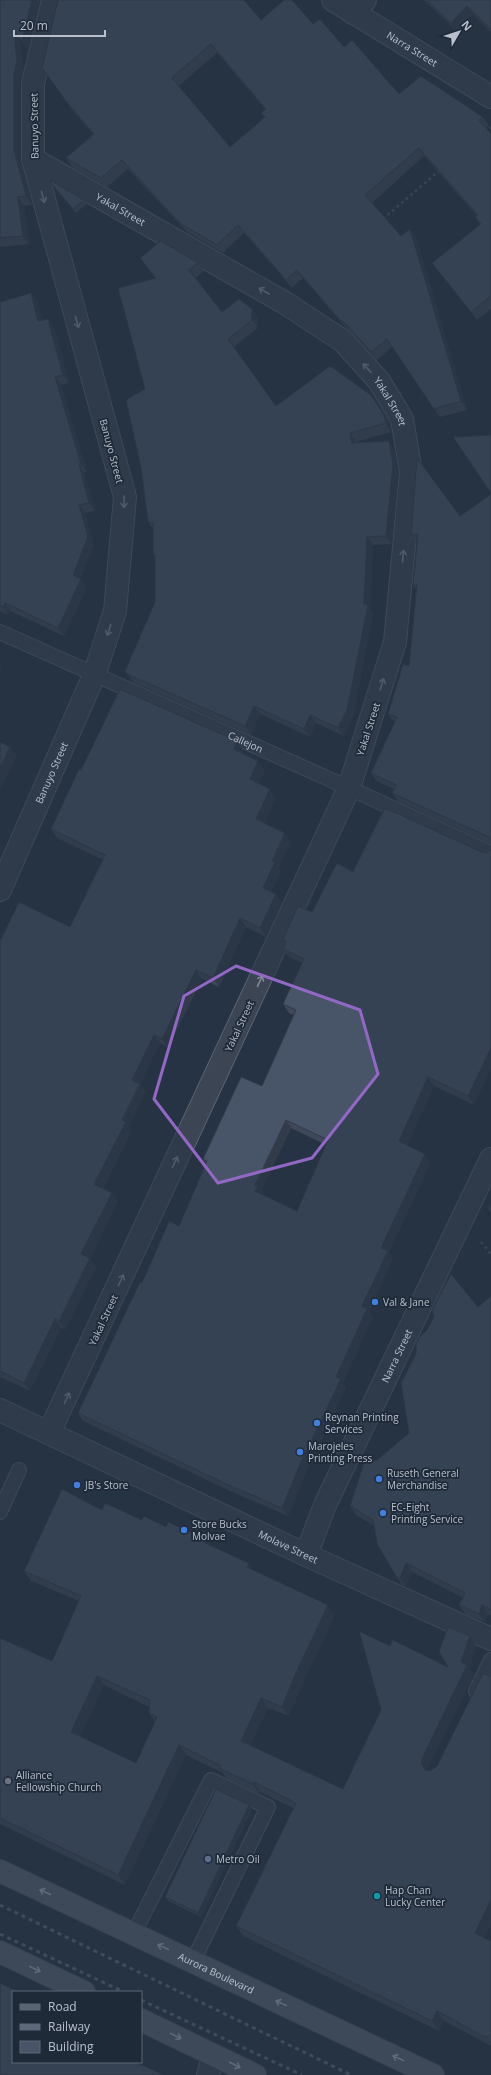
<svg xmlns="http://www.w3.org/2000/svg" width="491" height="2075" viewBox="0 0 491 2075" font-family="'Open Sans',sans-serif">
  <rect width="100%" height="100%" fill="#263344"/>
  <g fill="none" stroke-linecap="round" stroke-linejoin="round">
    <!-- service casing -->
    <g stroke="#596371" stroke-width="16">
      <g id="service">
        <path id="s1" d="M 0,632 L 349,788 L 491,853"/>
        <polyline points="0,1512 19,1470"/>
        <polyline points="476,1691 491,1660"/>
        <polyline points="134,1933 211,1780 268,1807 193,1961"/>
      </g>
    </g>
    <!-- minor casing -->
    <g stroke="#596371" stroke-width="24">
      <g id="minor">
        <polyline points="353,13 365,0"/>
        <path id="s2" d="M 33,159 L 285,303 L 343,341 L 379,381 L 402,419 L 411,472 L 395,642 L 349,788 L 49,1433"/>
        <path id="s3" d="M 0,890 L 95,673 L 115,611 L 125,497 L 33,159 L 33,83 L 53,0"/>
      </g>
    </g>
    <!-- tertiary casing -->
    <g stroke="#596371" stroke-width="24">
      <g id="tertiary">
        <path id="s4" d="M 333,0 L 491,97"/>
        <path id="s5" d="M 0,1410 L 306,1555 L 491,1639"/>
        <path id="s6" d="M 306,1555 L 325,1505 L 491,1159"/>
        <polyline points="208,2075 214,2055"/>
      </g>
    </g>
    <!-- primary casing -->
    <g stroke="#444e5d" stroke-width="24">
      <g id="primary">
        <path id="s7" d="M 0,1871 L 433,2075"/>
        <polyline points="0,1952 84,1992"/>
        <polyline points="141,2020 255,2075"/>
      </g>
    </g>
    <!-- path -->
    <g stroke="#475e61" stroke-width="2.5" stroke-dasharray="3 3" stroke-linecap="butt">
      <polyline points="485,132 491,127"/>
      <polyline points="383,219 440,170"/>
      <polyline points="481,1242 491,1254"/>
    </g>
    <!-- service -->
    <use href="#service" stroke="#3b4554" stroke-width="14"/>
    <!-- minor -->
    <use href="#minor" stroke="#3b4554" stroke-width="22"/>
    <!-- tertiary -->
    <use href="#tertiary" stroke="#3b4554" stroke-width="22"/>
    <!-- primary -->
    <use href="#primary" stroke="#596473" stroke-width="22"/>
    <!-- rail -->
    <g stroke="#5d697b" stroke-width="3" stroke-dasharray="4 4" stroke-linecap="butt">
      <polyline points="0,1905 351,2075"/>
      <polyline points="0,1934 124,1992"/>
      <polyline points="141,2000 302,2075"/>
    </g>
  </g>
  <!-- wall -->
  <g fill="#3e4859" fill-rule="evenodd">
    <polygon points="0,0 40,0 28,50 20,38 23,70 20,83 20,159 32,205 24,206 29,244 0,247"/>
    <polygon points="424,0 491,0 491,32 473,14 457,31"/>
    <path d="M 261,20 L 313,24 L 344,47 L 399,94 L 483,117 L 489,125 L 486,128 L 491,134 L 491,309 L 477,320 L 438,271 L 432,263 L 480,224 L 475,217 L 477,216 L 424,156 L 372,203 L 401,236 L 410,229 L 416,237 L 467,410 L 440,417 L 392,347 L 377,360 L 352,333 L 345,327 L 303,278 L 292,288 L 244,233 L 223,253 L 187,232 L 128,169 L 107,187 L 72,167 L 66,158 L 93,134 L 72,110 L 42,68 ZM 217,53 L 265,109 L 261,113 L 265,118 L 230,147 L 179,86 Z"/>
    <polygon points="51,183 84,200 87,204 76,213 54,187"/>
    <polygon points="140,258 198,263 204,271 196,278 222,312 258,317 258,328 234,347 276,406 371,395 390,423 391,432 356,442 394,449 398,472 392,544 373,545 370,608 373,613 353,718 344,736 316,723 310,737 260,714 251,735 133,682 125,671 155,602 155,558 153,554 153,529 148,522 145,389 155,278"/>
    <polygon points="37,301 42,321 48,319 54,327 69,383 61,385 87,472 84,473 95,511 85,513 94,545 80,579 87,587 64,636 10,611 8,615 0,611 0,302"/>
    <polygon points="491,494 491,844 398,801 392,793 394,789 376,781 371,773 395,723 388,714 409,666 416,589 413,585 417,543 411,535 460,516"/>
    <polygon points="243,750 242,753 265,770 259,783 276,798 264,823 291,842 279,867 281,871 271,892 276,894 282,903 266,937 246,927 219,987 202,979 168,1047 160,1043 140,1084 146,1092 129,1127 132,1130 103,1188 112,1193 118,1201 90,1259 96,1267 65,1330 61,1328 30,1391 0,1377 0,941 70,927 103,860 57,838 51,829 81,770"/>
    <path d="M 482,852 L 486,853 L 474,1105 L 434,1086 L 407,1145 L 431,1162 L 389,1252 L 393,1259 L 369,1312 L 373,1317 L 343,1383 L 346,1388 L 307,1470 L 288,1516 L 230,1491 L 83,1421 L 78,1413 L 142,1283 L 179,1226 L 206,1164 L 203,1159 L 262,1086 L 294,1015 L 289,1013 L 283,1004 L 302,963 L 289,957 L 283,949 L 286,943 L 283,939 L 312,912 L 353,872 ZM 291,1128 L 326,1145 L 297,1211 L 263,1195 L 264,1195 L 261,1191 Z"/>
    <polygon points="491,1296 491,1615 488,1614 485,1622 465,1614 459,1605 463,1598 412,1572 406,1586 402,1585 396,1576 374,1526 356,1515 350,1506 376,1461 409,1433 478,1307"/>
    <path d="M 102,1510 L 142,1520 L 166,1527 L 211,1546 L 335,1615 L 302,1685 L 289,1716 L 268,1708 L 250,1746 L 343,1789 L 381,1710 L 390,1646 L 448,1667 L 476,1646 L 469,1668 L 474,1675 L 428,1768 L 428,1770 L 484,1938 L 491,1941 L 491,2046 L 444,2021 L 439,2031 L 243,1936 L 236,1926 L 293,1808 L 260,1792 L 259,1794 L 226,1778 L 223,1773 L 186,1755 L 125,1885 L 0,1824 L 0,1638 L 52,1661 L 79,1601 L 31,1581 L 24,1571 ZM 104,1685 L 149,1707 L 149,1713 L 155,1722 L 136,1763 L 80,1737 Z"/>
    <polygon points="249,1805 252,1809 201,1917 168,1901 165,1897"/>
  </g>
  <!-- shaded-wall -->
  <g fill="#323b49">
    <polygon points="32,0 40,0 28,50 22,41"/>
    <polygon points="467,6 473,14 457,31 451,23"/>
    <polygon points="14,30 20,38 23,70 20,83 20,159 32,205 26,196 14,150"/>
    <polygon points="18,197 24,206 29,244 23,236"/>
    <polygon points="410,229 416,237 467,410 461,401"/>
    <polygon points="31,293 37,301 44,330 38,321"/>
    <polygon points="252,309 258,317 258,328 252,320"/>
    <polygon points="48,319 54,327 69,383 63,375"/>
    <polygon points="55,377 61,385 87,472 81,464"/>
    <polygon points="384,415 390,423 391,432 386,423"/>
    <polygon points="350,433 356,442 358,451 352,443"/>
    <polygon points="389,441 394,449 398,472 392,544 386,536"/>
    <polygon points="79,464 84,473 95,511 89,503"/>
    <polygon points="79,505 85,513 94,545 78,583 73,575"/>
    <polygon points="367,537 373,545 370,608 373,613 353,718 344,736 338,728 364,604"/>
    <polygon points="81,579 87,587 64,636 58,628"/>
    <polygon points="5,603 10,611 8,615 3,607"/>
    <polygon points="0,665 2,669 0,674"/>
    <polygon points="254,706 260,714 251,735 245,726"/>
    <polygon points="310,715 316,723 310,737 304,729"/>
    <polygon points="237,741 243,750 240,758 234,749"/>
    <polygon points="10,747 17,756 0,791 0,768"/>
    <polygon points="258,761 265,770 256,788 250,779"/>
    <polygon points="270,789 276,798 262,828 256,819"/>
    <polygon points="285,833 291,842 279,867 281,871 269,897 263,888 272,861"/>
    <polygon points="276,894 282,903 266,937 260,928"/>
    <polygon points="240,918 246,927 219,987 213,978"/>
    <polygon points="196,970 202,979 168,1047 162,1039"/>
    <polygon points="154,1035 160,1043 140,1084 146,1092 129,1127 132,1130 100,1193 94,1184 122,1120 132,1080"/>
    <polygon points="491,1048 491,1069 474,1105 468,1096"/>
    <polygon points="428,1077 434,1086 405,1150 399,1141"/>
    <polygon points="286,1120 291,1128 261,1191 264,1195 261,1200 255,1191 255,1185"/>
    <polygon points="425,1154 431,1162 389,1252 393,1259 369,1312 373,1317 343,1383 346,1388 307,1470 288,1516 282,1508 336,1377 362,1306 381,1248"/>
    <polygon points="112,1193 118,1201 90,1259 96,1267 65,1330 59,1321 81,1254"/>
    <polygon points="55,1319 61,1328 30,1391 24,1383"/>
    <polygon points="207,1539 213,1549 205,1543"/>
    <polygon points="249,1563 256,1573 247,1567"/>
    <polygon points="406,1563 412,1572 406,1586 400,1578"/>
    <polygon points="328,1605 335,1615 302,1685 289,1716 282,1707 295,1675"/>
    <polygon points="482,1605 488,1614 485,1622 479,1614"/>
    <polygon points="470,1636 476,1646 469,1668 474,1675 428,1768 428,1773 421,1763 422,1759 461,1662"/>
    <polygon points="97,1676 104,1685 78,1742 71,1732"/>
    <polygon points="261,1698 268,1708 248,1751 241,1741"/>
    <polygon points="179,1745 186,1755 125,1885 118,1875"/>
    <polygon points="254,1782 260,1792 259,1794 253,1784"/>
    <polygon points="249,1805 252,1809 201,1917 198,1913"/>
    <polygon points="491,1900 491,1924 482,1943 475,1933"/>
    <polygon points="437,2011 444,2021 439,2031 432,2021"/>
  </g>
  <!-- building -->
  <g fill="#485468" stroke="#323b49" fill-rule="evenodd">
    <polygon points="0,0 32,0 22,41 14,30 17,62 14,74 14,150 26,196 18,197 23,236 0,238"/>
    <path d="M 58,0 L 244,0 L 261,20 L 284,0 L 292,0 L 313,24 L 320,19 L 344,47 L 352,40 L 399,94 L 421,76 L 483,117 L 479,120 L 491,134 L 491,296 L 471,312 L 432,263 L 481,224 L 475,217 L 478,215 L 419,148 L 365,195 L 401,236 L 410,229 L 461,401 L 434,409 L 387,339 L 371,352 L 346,324 L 339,319 L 297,270 L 286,280 L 238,225 L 217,245 L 181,224 L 122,160 L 101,178 L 66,158 L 94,134 L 66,101 L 42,68 ZM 211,44 L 266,109 L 261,113 L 265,117 L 230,147 L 172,78 Z"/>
    <polygon points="427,0 491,0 491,29 467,6 451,23"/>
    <polygon points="50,180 84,200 73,209 51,183"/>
    <polygon points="161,241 198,263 189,270 222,312 239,299 252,309 252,320 228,339 276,406 330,366 371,395 384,415 386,423 350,433 352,443 389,441 393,464 386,536 367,537 364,604 368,605 347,710 338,728 310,715 304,729 254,706 245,726 127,674 125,671 155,602 155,554 153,554 153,522 148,522 141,468 126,400 145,389 118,288 156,278 140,258"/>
    <polygon points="31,293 38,321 48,319 55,346 63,375 55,377 81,464 79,464 89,503 79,505 88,536 73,575 81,579 58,628 5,603 3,607 0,606 0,302"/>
    <polygon points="491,435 491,493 453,437"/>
    <polygon points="417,458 460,516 491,494 491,840 489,837 392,793 396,785 371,773 397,717 388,714 403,664 409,666 417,585 413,585 418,534 411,535"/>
    <polygon points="120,689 237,741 234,749 258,761 250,779 270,789 256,819 285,833 272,861 275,862 263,888 276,894 260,928 240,918 213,978 196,970 162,1039 154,1035 132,1080 140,1084 122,1120 126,1122 94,1184 112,1193 81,1254 90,1258 59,1321 55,1319 24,1383 0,1371 0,941 19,902 70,927 105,855 51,829 79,769 81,770"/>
    <polygon points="0,742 10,747 0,768"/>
    <path d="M 385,808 L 482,852 L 486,853 L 491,850 L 491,1048 L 468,1096 L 428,1077 L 399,1141 L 425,1154 L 381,1248 L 388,1251 L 362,1306 L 367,1309 L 336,1377 L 341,1379 L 301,1462 L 282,1508 L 224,1483 L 78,1413 L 140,1282 L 142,1283 L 169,1221 L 179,1226 L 207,1161 L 203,1159 L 241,1077 L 262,1086 L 296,1010 L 283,1004 L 304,959 L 283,949 L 286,941 L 283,939 L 298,906 L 312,912 L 337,863 L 353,872 ZM 286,1120 L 328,1140 L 297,1211 L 255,1191 L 258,1186 L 255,1185 Z"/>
    <polygon points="491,1204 491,1213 488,1209"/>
    <polygon points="451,1274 478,1307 491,1296 491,1610 482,1605 479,1614 459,1605 465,1593 406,1563 400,1578 396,1576 377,1544 373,1520 350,1506 366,1457 376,1461 409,1433 401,1383 416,1354 416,1344 420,1336 427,1330 434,1317 432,1310"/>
    <path d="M 62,1489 L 102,1510 L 105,1503 L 142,1520 L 144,1516 L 166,1527 L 168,1522 L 207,1539 L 205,1543 L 249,1563 L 247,1567 L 328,1605 L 295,1675 L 282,1707 L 261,1698 L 241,1741 L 343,1789 L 381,1710 L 359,1631 L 390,1646 L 393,1640 L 448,1667 L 439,1651 L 448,1627 L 470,1636 L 461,1662 L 467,1665 L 422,1759 L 421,1763 L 425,1770 L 430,1771 L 437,1766 L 483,1673 L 491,1677 L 491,1900 L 475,1933 L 491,1941 L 491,2035 L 485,2037 L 437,2011 L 432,2021 L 236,1926 L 296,1803 L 254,1782 L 253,1784 L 219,1768 L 221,1766 L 179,1745 L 118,1875 L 0,1818 L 0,1638 L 52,1661 L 81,1596 L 24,1571 ZM 97,1676 L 150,1700 L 149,1713 L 157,1717 L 136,1763 L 71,1732 Z"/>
    <polygon points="216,1789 249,1805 198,1913 165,1897"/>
    <polygon points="0,1983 19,1992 13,1992 13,2062 135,2062 164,2075 0,2075"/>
  </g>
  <!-- one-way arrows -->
  <defs><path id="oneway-shaft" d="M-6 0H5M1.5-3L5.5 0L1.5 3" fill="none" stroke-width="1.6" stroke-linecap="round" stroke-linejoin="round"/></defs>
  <g stroke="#808997">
    <use href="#oneway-shaft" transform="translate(43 197) rotate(75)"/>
    <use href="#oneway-shaft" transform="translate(264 291) rotate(-150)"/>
    <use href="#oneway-shaft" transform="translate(77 322) rotate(75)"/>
    <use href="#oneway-shaft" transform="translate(367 368) rotate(-133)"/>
    <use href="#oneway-shaft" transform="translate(124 502) rotate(92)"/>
    <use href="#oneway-shaft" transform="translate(403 556) rotate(-85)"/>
    <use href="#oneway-shaft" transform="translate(109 630) rotate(108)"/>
    <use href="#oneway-shaft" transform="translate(382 684) rotate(-72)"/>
    <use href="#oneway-shaft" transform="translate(260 981) rotate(-65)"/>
    <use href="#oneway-shaft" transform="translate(175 1162) rotate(-65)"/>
    <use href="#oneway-shaft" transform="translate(121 1280) rotate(-65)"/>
    <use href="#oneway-shaft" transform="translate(67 1398) rotate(-65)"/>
  </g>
  <g stroke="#a5aebb">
    <use href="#oneway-shaft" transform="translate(45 1892) rotate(-155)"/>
    <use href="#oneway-shaft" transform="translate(163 1947) rotate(-155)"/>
    <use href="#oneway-shaft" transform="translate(35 1969) rotate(26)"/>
    <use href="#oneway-shaft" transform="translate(281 2003) rotate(-155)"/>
    <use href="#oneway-shaft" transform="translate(176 2036) rotate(26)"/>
    <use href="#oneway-shaft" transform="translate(398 2058) rotate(-155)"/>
    <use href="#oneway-shaft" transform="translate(235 2065) rotate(27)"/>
  </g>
  <!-- marked area -->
  <path d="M0 0H491V2075H0ZM 236,966 L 360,1010 L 378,1074 L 312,1158 L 218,1183 L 154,1099 L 184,996 Z" fill="#263344" fill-opacity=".55" fill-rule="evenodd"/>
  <path fill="none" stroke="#9367c5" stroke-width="3" stroke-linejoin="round" d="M 236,966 L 360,1010 L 378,1074 L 312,1158 L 218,1183 L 154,1099 L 184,996 Z"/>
  <!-- markers -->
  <g fill="#3f7fe0" stroke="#1f2a39" stroke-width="1.5">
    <circle cx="375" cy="1302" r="4"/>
    <circle cx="317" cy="1423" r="4"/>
    <circle cx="300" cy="1452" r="4"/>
    <circle cx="379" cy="1479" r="4"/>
    <circle cx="77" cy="1485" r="4"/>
    <circle cx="383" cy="1513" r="4"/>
    <circle cx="184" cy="1530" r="4"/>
  </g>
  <circle fill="#6b7280" stroke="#1f2a39" stroke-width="1.5" cx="8" cy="1781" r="4"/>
  <circle fill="#5c6f8a" stroke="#1f2a39" stroke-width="1.5" cx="208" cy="1859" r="4"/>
  <circle fill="#0f9aa8" stroke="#1f2a39" stroke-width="1.5" cx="377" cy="1896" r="4"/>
  <g text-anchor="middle" stroke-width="3.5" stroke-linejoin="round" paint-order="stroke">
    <!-- street labels -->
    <g font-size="10" fill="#b8c0cd" stroke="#1f2a39">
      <text dy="4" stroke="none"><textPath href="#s4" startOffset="93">Narra Street</textPath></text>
      <text transform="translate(34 126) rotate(-91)" y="4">Banuyo Street</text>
      <text dy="4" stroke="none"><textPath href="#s2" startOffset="101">Yakal Street</textPath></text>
      <text dy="4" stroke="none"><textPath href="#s2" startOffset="437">Yakal Street</textPath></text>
      <text transform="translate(112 451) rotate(75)" y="4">Banuyo Street</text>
      <text transform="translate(368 729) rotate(-72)" y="4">Yakal Street</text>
      <text dy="4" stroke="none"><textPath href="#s1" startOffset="269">Callejon</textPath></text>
      <text dy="4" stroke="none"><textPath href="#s3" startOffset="128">Banuyo Street</textPath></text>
      <text transform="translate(239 1026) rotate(-65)" y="4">Yakal Street</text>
      <text transform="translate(103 1320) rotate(-65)" y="4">Yakal Street</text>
      <text dy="4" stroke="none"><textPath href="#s6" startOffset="219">Narra Street</textPath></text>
      <text dy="4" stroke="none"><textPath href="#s5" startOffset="319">Molave Street</textPath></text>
      <text dy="4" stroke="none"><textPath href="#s7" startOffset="239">Aurora Boulevard</textPath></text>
    </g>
    <!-- poi labels -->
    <g font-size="10" fill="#b8c0cd" stroke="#1f2a39" text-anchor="start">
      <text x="383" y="1306">Val &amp; Jane</text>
      <text x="325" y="1421">Reynan Printing<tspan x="325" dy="12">Services</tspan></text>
      <text x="308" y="1450">Marojeles<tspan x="308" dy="12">Printing Press</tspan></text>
      <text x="387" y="1477">Ruseth General<tspan x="387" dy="12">Merchandise</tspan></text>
      <text x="85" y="1489">JB's Store</text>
      <text x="391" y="1511">EC-Eight<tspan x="391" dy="12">Printing Service</tspan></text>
      <text x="192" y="1528">Store Bucks<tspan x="192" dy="12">Molvae</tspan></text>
      <text x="16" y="1779">Alliance<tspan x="16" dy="12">Fellowship Church</tspan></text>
      <text x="216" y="1863">Metro Oil</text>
      <text x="385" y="1894">Hap Chan<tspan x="385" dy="12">Lucky Center</tspan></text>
    </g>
  </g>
  <!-- legend -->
  <rect x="12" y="1991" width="130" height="72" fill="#1f2a39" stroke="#5c6674"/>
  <rect x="20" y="2004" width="20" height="6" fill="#596473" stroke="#5c6674"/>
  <text x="48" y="2011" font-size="12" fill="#b8c0cd">Road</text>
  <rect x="20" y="2024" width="20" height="6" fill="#5d697b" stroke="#5c6674"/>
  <text x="48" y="2031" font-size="12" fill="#b8c0cd">Railway</text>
  <rect x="20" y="2041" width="20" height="12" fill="#485468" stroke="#5c6674"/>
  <text x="48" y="2051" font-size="12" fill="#b8c0cd">Building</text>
  <!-- north arrow -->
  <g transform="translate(459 32) rotate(51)" stroke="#1f2a39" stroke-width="3" paint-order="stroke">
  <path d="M0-3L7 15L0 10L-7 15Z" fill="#b8c0cd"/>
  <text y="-6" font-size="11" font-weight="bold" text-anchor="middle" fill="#b8c0cd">N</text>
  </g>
  <!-- scale -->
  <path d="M14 30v6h91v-6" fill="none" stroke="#b8c0cd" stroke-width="2"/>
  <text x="20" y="30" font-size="12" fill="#b8c0cd" stroke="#1f2a39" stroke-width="3" paint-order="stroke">20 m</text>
</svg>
